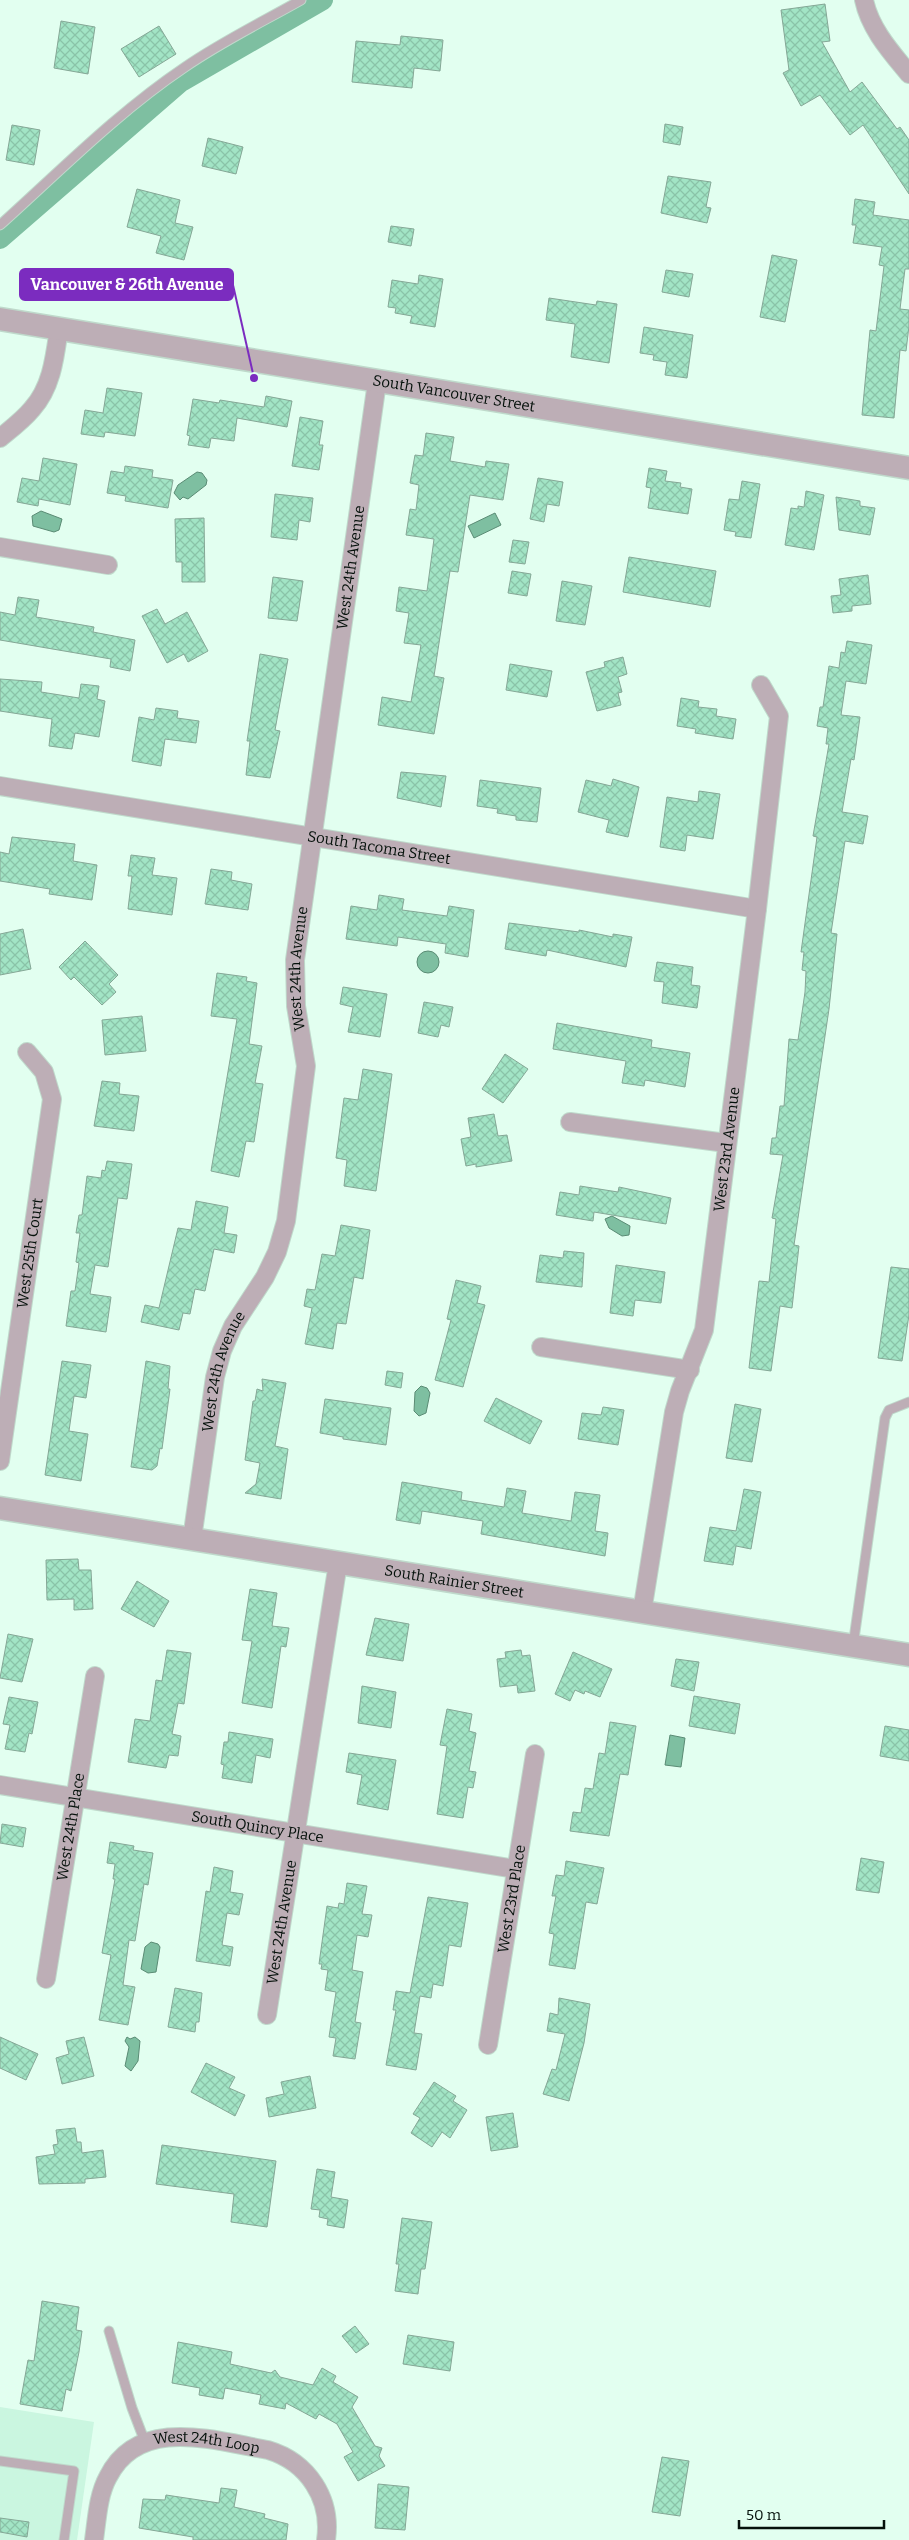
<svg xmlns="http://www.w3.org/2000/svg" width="909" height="2540" viewBox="0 0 909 2540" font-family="Bitter,serif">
  <defs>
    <pattern id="building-cross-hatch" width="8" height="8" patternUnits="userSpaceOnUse" patternTransform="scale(1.25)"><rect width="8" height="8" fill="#a2e4c5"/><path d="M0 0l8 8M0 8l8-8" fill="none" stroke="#8ac3a8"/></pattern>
  </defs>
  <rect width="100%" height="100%" fill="#e2fff0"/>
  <!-- built -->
  <polygon fill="#caf6e0" points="0,2407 94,2422 77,2540 0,2540"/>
  <!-- water -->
  <g fill="#7ebfa1" stroke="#5a8b74">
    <polygon points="197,472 202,473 207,480 206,485 188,499 183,497 180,500 174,493 178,485"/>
    <polygon points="41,511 62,519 59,530 54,532 33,526 32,516"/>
    <polygon points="495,513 501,525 474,538 468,526"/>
    <circle cx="428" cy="962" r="11"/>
    <polygon points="612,1216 630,1226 629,1235 622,1236 609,1228 605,1219"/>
    <polygon points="421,1386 427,1388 430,1393 426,1413 419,1416 414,1411 415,1392"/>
    <polygon points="670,1735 685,1738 681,1767 665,1765"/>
    <polygon points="151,1942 158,1944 160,1947 156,1972 148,1973 141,1969 145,1947"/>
    <polygon points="127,2037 130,2039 135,2037 140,2041 138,2061 131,2071 125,2066 129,2047 125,2041"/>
  </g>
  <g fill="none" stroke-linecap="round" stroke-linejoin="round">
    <!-- canal -->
    <polyline stroke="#7ebfa1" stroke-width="20" points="0,239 181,82 323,0"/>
  </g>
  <!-- building -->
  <g fill="url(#building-cross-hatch)" stroke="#85a796">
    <polygon points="825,4 830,41 822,42 850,92 862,82 897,129 900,127 909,140 909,194 863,125 850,135 820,95 801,106 783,73 789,70 781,10"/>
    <polygon points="61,21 95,27 88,74 54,68"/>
    <polygon points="159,26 176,54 139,77 121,49"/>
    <polygon points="401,36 443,40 440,71 414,68 412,88 352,82 356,41 400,45"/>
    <polygon points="665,124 683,127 680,145 663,142"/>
    <polygon points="12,125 40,130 34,165 6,160"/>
    <polygon points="208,138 243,147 236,174 202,166"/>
    <polygon points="668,176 711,182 706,207 711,208 707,223 661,213"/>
    <polygon points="137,189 180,200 175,223 193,227 184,260 156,253 161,236 127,227"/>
    <polygon points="855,199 875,202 873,215 909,220 909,269 905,269 900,309 909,310 909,326 906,351 900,350 894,418 862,415 870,330 876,331 884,266 879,265 882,247 853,243 856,225 852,225"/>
    <polygon points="391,226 414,229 411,246 388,242"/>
    <polygon points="772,255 797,260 785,322 760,317"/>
    <polygon points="666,270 693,274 689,297 662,292"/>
    <polygon points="419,275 443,279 435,327 410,323 412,316 395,313 396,308 388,307 392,280 418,284"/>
    <polygon points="549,298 596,305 597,301 617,304 609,363 571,357 575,324 546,320"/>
    <polygon points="644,327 693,335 687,378 665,375 667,362 653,360 654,355 640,353"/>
    <polygon points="107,388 142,393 135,436 105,432 104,437 81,434 85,410 103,413"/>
    <polygon points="266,396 292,401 287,427 237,418 234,441 211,438 209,448 188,445 190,436 187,435 193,399 219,403 220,400 264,407"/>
    <polygon points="300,417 323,421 319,445 323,445 319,470 292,466"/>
    <polygon points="426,433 454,437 450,461 485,467 486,461 509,464 503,500 470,495 458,572 450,571 434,676 444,678 434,734 378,725 382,697 411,702 421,645 404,643 409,613 396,611 399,587 427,591 434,539 406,535 410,509 416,510 419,485 410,483 415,455 423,456"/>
    <polygon points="43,458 77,464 70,505 39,499 38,506 17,502 22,478 39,481"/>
    <polygon points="125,466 153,470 152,477 173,480 168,508 125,501 126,496 107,493 111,471 124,473"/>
    <polygon points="649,468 667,471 665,481 681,483 680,487 692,489 688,514 648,508 651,488 646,487"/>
    <polygon points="538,478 563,482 559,506 547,504 544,522 530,519"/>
    <polygon points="742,481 760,484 751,538 735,536 736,532 724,530 729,499 739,500"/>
    <polygon points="806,491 824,495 814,550 785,545 791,508 798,509 798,506 804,507"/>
    <polygon points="275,494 313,498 310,522 299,520 297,540 271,537"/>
    <polygon points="836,497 860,501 860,506 875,508 870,535 839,530"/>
    <polygon points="204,518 205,582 182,582 182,562 176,562 175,519"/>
    <polygon points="513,540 529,542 525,564 509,562"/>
    <polygon points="629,557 716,571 710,607 623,592"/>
    <polygon points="512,571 531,574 527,596 508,593"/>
    <polygon points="868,575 871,604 852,606 852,611 833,613 831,596 841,595 839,579"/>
    <polygon points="273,577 303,581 297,621 268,618"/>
    <polygon points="562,581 592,586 585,625 556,621"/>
    <polygon points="18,597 39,600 36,617 94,627 93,632 135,640 130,671 110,667 111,659 0,640 0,612 15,615"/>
    <polygon points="157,609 165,624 187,612 208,651 188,662 184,654 167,663 142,616"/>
    <polygon points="847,641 872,645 866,684 846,681 841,715 860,717 854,760 851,759 842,812 868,816 863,844 845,841 831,933 837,934 829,1009 794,1245 799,1246 792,1308 780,1306 771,1371 749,1368 759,1281 769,1282 776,1219 772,1218 783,1155 770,1154 772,1138 776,1138 780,1106 784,1106 789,1039 798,1040 805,992 806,971 802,970 804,952 801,952 817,837 813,836 829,744 826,744 828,728 817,726 820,707 823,707 829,666 839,668 841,652 845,653"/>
    <polygon points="260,654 288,659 275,730 280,731 270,778 246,775 250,741 247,741"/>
    <polygon points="623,657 627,674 618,677 622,692 618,693 621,705 597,711 586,672 605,667 604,662"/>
    <polygon points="510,664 552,671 547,697 506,690"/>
    <polygon points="0,679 42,682 41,692 79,698 81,684 99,686 97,699 105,701 99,737 75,733 72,749 49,746 52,719 0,711"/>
    <polygon points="681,698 699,701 698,707 717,709 716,716 736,719 733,739 695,733 696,729 677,726"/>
    <polygon points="156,708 178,711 177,718 199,721 196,743 165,739 161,766 132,761 139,717 154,720"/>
    <polygon points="401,772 446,776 441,807 397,798"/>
    <polygon points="613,779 639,787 628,837 606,832 609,820 578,812 586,780 611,786"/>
    <polygon points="480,780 541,788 537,822 516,820 516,816 497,813 498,809 477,806"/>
    <polygon points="699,791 720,794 713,839 687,835 685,851 660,847 667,797 698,802"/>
    <polygon points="12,837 75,844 73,861 97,865 92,900 49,894 50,889 0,881 0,852 9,854"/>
    <polygon points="131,855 155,858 152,875 177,878 172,915 128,909 132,876 128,876"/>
    <polygon points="211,869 232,872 231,880 252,884 248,910 205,904"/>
    <polygon points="379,895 404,899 402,910 447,916 449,906 474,910 468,957 445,953 446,944 398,937 397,946 346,939 351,906 377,910"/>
    <polygon points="509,923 579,932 579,930 613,937 613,934 632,937 626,967 547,950 546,956 505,949"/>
    <polygon points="23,929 31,969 0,975 0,934"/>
    <polygon points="85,941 118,975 109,984 116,992 102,1005 74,977 71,980 59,967"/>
    <polygon points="657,962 693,967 691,985 700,986 697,1008 662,1003 664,982 654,981"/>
    <polygon points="217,973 247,977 246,981 257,983 249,1044 262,1046 255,1083 263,1084 254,1142 246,1141 239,1177 211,1171 237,1019 211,1016"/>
    <polygon points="343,987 387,994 380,1037 348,1032 353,1007 340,1004"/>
    <polygon points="424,1002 453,1007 449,1027 441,1025 438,1037 418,1033"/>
    <polygon points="142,1016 146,1051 105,1055 102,1020"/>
    <polygon points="557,1023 652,1040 651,1047 690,1053 685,1087 645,1080 644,1086 622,1083 626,1061 553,1049"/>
    <polygon points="505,1054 528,1069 503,1103 482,1089"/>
    <polygon points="363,1069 392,1074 376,1191 344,1186 347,1160 336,1158 344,1098 358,1100"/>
    <polygon points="102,1081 120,1083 119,1094 139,1096 134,1131 94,1126"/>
    <polygon points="494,1114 498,1136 507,1135 512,1161 476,1167 476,1164 466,1166 461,1139 471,1137 468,1118"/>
    <polygon points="107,1161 132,1164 127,1199 118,1198 108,1267 95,1265 90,1294 111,1297 106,1332 66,1326 71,1291 75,1291 79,1263 76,1262 80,1233 76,1233 79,1215 82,1215 87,1176 101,1178 102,1170 105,1171"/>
    <polygon points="580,1186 618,1192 619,1187 671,1198 666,1224 594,1212 593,1221 556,1215 560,1192 579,1195"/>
    <polygon points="196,1201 228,1207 224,1233 237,1235 234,1253 214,1249 205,1291 195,1289 190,1314 183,1313 179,1330 141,1322 145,1305 159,1308 178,1228 191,1230"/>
    <polygon points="341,1225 370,1230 363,1279 354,1277 346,1324 337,1323 333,1349 305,1344 312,1308 304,1306 307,1289 315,1290 322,1254 335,1256"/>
    <polygon points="564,1251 584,1253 582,1287 536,1282 540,1255 563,1258"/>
    <polygon points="616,1265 665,1272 661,1303 635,1300 633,1316 610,1313"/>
    <polygon points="891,1267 909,1269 909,1315 902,1361 878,1358"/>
    <polygon points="456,1280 481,1286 477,1303 485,1305 463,1387 435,1380 451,1320 447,1319"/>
    <polygon points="62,1361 91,1365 86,1398 74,1396 69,1431 88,1434 81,1481 45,1475"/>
    <polygon points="146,1361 170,1366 168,1389 170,1389 162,1449 160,1448 157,1466 152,1470 131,1467"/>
    <polygon points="387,1371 403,1373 401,1388 385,1385"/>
    <polygon points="262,1379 286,1383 275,1446 288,1449 281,1499 245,1493 256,1484 260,1463 245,1460 253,1401 255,1401 257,1389 263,1391"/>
    <polygon points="496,1398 542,1421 530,1444 484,1421"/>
    <polygon points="325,1399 391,1408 386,1445 343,1439 343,1437 320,1433"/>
    <polygon points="735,1404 761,1409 752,1462 726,1458"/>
    <polygon points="603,1407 624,1410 618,1445 578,1439 582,1413 601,1415"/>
    <polygon points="402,1482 462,1492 461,1500 504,1507 507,1488 526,1491 522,1513 571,1521 575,1492 600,1495 595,1531 608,1533 605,1556 481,1534 483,1521 422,1511 420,1524 396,1520"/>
    <polygon points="744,1489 761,1492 751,1549 736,1546 733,1565 704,1561 710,1527 736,1531"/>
    <polygon points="78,1559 79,1570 91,1570 93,1609 74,1610 74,1599 47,1600 46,1560"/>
    <polygon points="137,1581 169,1601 154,1627 121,1609"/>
    <polygon points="250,1589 277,1593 272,1626 289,1628 286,1647 281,1646 272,1708 242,1703 252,1641 242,1640"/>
    <polygon points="375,1618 409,1624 403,1661 366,1655"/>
    <polygon points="8,1634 33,1639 22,1682 0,1678"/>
    <polygon points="167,1650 191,1653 184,1704 178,1703 172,1734 181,1736 178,1756 169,1755 166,1768 128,1762 135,1719 150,1721 156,1680 162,1681"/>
    <polygon points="521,1650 522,1656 530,1655 535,1691 518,1693 517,1685 500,1687 497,1659 506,1658 505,1652"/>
    <polygon points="573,1652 612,1669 600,1697 585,1691 584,1694 575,1690 570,1701 555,1694"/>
    <polygon points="676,1659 699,1662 694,1691 671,1686"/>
    <polygon points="362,1686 396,1692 391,1728 358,1723"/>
    <polygon points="694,1696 740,1704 735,1734 689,1726"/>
    <polygon points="9,1697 38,1702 32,1734 29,1733 25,1752 5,1749 10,1725 3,1724"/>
    <polygon points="447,1709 472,1714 469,1731 476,1733 469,1771 476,1772 473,1788 468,1787 463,1818 437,1814 447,1746 440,1745"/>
    <polygon points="610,1722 636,1726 628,1775 620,1774 609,1836 570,1831 573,1812 581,1813 585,1788 593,1789 599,1753 605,1754"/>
    <polygon points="885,1726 909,1730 909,1761 880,1756"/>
    <polygon points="229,1732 273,1739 270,1758 256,1755 252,1783 222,1778 224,1765 221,1764 224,1742 228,1742"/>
    <polygon points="349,1753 396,1760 388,1810 357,1804 362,1775 346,1772"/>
    <polygon points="2,1824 26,1828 23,1847 0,1843"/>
    <polygon points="110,1842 134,1846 133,1850 153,1853 148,1885 144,1884 135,1941 129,1940 123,1985 135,1987 128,2025 99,2020 111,1955 102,1953 115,1879 113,1879 115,1864 107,1863"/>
    <polygon points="861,1858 884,1862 879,1893 856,1890"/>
    <polygon points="566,1861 604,1868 597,1904 586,1902 575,1969 549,1965 554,1934 549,1933 556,1896 552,1896 556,1875 564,1876"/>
    <polygon points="214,1867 233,1871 230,1892 243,1894 239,1915 227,1913 222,1945 233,1947 230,1966 196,1961 206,1891 210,1892"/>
    <polygon points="347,1883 367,1886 362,1914 372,1915 368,1937 357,1935 352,1970 363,1972 355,2022 361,2023 355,2059 333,2056 336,2038 329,2037 336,1992 325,1990 328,1970 321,1969 322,1964 319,1964 327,1906 338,1908 339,1903 344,1904"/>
    <polygon points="428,1897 468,1903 461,1947 449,1945 443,1986 433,1984 431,1998 420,1996 414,2033 422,2034 416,2070 386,2065 396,2010 393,2010 396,1991 410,1993"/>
    <polygon points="175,1988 202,1993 199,2022 196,2022 195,2032 168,2027"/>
    <polygon points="559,1998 590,2004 584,2043 569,2101 543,2094 552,2069 556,2070 565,2034 547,2031 550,2013 558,2015"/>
    <polygon points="0,2037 38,2054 26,2080 0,2068"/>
    <polygon points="84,2037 94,2076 62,2084 56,2058 69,2054 66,2041"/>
    <polygon points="206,2063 235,2077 229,2088 245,2095 235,2116 191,2092"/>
    <polygon points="310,2076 316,2108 269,2117 266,2098 284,2094 281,2082"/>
    <polygon points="434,2082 456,2096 453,2101 467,2110 450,2138 442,2132 432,2147 411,2133 420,2118 413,2114"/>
    <polygon points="513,2113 518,2147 491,2151 486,2117"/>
    <polygon points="75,2128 77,2142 81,2142 82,2153 103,2150 106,2177 85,2179 85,2183 39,2184 36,2157 55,2154 53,2145 58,2144 56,2130"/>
    <polygon points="162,2145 276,2161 267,2227 231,2222 234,2194 156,2184"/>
    <polygon points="317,2169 335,2172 331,2197 348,2200 344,2228 327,2225 328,2219 319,2217 320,2210 311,2209"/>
    <polygon points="402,2218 432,2222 425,2269 421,2269 418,2294 395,2291 399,2264 396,2264"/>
    <polygon points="42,2301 79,2307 76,2330 82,2331 79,2352 71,2391 66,2389 62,2411 20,2404 28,2360 34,2361"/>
    <polygon points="355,2326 369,2344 356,2353 342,2336"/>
    <polygon points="408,2335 454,2342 450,2371 403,2364"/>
    <polygon points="178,2342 232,2352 230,2364 271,2373 275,2370 280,2377 313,2385 322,2368 336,2376 333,2382 358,2397 352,2407 375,2446 382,2448 379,2456 385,2466 358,2481 344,2457 353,2452 337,2424 319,2414 316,2419 286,2403 285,2409 259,2404 261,2395 225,2388 223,2399 199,2395 200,2388 172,2383"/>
    <polygon points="662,2457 689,2461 680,2516 652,2512"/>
    <polygon points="378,2484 409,2487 405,2530 375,2528"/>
    <polygon points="221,2488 237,2490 234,2507 265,2514 264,2518 288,2524 286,2540 193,2540 193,2537 139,2528 143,2499 165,2500 166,2495 219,2503"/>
    <polygon points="0,2518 29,2522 27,2537 0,2532"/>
  </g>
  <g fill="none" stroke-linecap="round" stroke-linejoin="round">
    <!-- service casing -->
    <g stroke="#bfd9cb" stroke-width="11">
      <g id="service">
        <path d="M 0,225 C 60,171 118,112 185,67 C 221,42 262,22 301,0"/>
        <polyline points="853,1646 885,1418 889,1410 909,1402"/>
        <polyline points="109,2331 132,2408 145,2442"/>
        <polyline points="0,2461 74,2471 64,2540"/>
      </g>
    </g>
    <!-- minor casing -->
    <g stroke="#bfd9cb" stroke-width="20">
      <g id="minor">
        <path d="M 864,0 C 870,29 891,52 909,74"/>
        <path d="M 0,438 C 11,429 23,420 32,409 C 52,387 55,356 59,328"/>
        <polyline points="0,547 108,565"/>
        <path id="s1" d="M 0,786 L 757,909"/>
        <polyline points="570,1122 726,1143"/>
        <polyline points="541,1347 690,1370"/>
        <path id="s2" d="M 0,1461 L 52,1099 L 44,1072 L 27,1052"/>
        <path id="s3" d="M 192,1539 L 215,1377 L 222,1351 L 233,1326 L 265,1277 L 277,1252 L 286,1221 L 306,1066 L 296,1006 L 295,960 L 377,382"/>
        <path id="s4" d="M 642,1612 L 674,1412 L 680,1391 L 704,1330 L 757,909 L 779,716 L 761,685"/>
        <path id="s5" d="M 0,1785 L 516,1869"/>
        <path id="s6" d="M 46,1979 L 95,1676"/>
        <path id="s7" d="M 267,2015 L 338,1563"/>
        <path id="s8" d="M 488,2045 L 535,1754"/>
        <path id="s9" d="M 94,2540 C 97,2519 98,2495 108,2477 C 139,2415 215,2441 268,2450 C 308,2462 332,2499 326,2540"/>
      </g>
    </g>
    <!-- tertiary casing -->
    <g stroke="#bfd9cb" stroke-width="25">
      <g id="tertiary">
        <path id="s10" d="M 0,319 L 909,468"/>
        <path id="s11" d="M 0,1508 L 909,1655"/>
      </g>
    </g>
    <!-- service -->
    <use href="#service" stroke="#bdaeb6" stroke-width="9"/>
    <!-- minor -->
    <use href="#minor" stroke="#bdaeb6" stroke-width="18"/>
    <!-- tertiary -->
    <use href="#tertiary" stroke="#bdaeb6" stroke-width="22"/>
  </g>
  <g text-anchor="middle" stroke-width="4.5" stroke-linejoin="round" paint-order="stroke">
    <!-- street labels -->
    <g font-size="15" fill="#05110b" stroke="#e2fff0">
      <text dy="5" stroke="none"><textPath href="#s10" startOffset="460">South Vancouver Street</textPath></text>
      <text dy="5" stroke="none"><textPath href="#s3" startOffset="996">West 24th Avenue</textPath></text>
      <text dy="5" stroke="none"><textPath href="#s1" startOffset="384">South Tacoma Street</textPath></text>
      <text dy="5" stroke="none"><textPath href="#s3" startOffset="591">West 24th Avenue</textPath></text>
      <text dy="5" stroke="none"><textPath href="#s4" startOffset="472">West 23rd Avenue</textPath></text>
      <text dy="5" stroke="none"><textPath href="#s2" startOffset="210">West 25th Court</textPath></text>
      <text dy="5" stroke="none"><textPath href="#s3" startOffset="171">West 24th Avenue</textPath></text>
      <text dy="5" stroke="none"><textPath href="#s11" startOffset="460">South Rainier Street</textPath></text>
      <text dy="5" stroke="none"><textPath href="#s6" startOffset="154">West 24th Place</textPath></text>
      <text dy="5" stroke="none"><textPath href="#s5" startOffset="261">South Quincy Place</textPath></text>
      <text dy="5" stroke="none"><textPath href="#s8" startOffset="148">West 23rd Place</textPath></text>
      <text dy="5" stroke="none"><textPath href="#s7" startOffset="94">West 24th Avenue</textPath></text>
      <text dy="5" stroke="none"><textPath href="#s9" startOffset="179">West 24th Loop</textPath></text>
    </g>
  </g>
  <!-- callouts -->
  <path fill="none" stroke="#7b2cbf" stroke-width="2" d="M254 378L233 285"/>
  <circle fill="#7b2cbf" stroke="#e2fff0" stroke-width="2" cx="254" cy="378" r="5"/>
  <rect fill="#7b2cbf" stroke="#7b2cbf" stroke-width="2" x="20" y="269" width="213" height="31" rx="5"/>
  <g font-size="16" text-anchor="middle" font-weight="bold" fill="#fff">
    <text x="127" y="290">Vancouver &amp; 26th Avenue</text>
  </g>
  <!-- scale -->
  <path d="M739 2520v8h145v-8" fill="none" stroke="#05110b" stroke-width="2.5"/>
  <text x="746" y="2520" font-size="15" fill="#05110b" stroke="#e2fff0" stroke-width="4" paint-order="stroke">50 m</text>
</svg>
